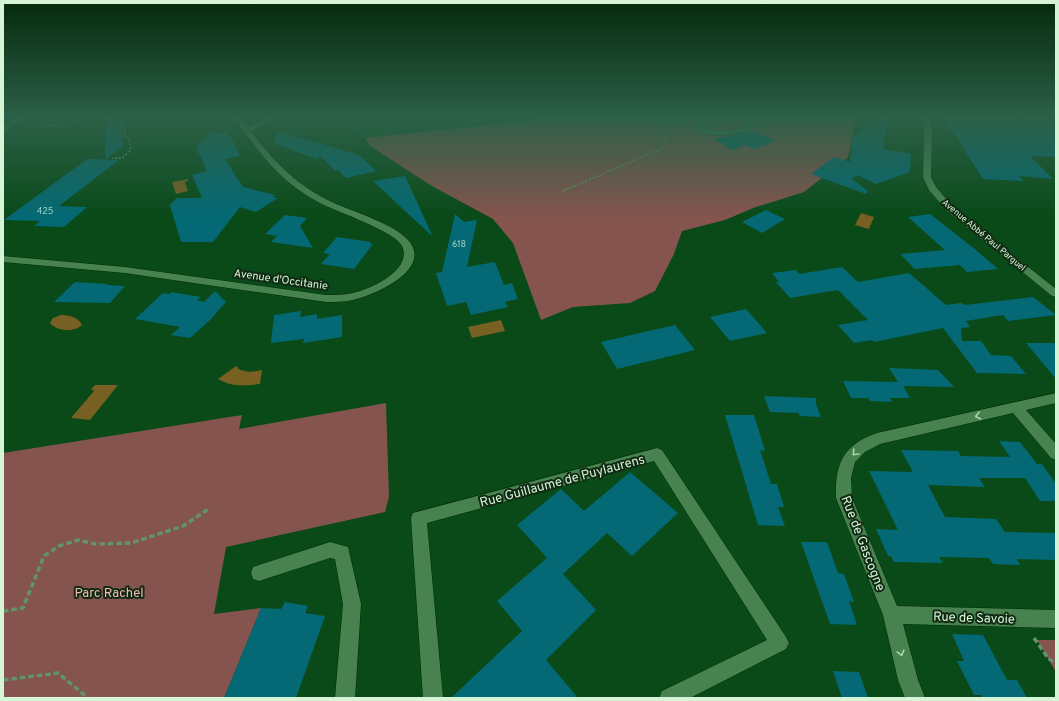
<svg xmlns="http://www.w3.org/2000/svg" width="1059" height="701" viewBox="0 0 1059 701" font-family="Overpass,sans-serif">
  <rect width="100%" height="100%" fill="#094a18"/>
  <!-- built -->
  <polygon fill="#0c551e" points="345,118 554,118 365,138"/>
  <!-- green -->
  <g fill="#85544e">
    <polygon points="554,118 856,118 848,157 804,192 753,208 725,220 682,231 674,254 655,291 630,303 573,307 541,320 513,243 493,219 432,186 370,146 365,138"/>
    <polygon points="386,403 389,497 385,512 226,547 214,614 261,608 224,698 3,698 3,453 242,415 239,429"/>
    <polygon points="1037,640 1056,640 1056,672"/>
  </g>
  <!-- water -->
  <g fill="#785f22">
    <polygon points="188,179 188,181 185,182 188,191 176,194 172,182"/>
    <polygon points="861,213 874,217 869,229 855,225"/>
    <path d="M 61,315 C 69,315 78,317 82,325 C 74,333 56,331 50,323 L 53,318 Z"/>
    <polygon points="501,320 505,331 472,338 468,327"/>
    <path d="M 236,366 L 238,367 L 237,368 C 245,373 254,372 262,370 L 260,384 C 244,386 232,387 218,379 Z"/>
    <polygon points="95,385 118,385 90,420 71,418 94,391 91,389"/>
  </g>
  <!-- building -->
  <g fill="#046974">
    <polygon points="878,118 888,118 883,149 911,154 910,172 876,184 857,175 852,179 868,191 866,194 811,174 834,157 850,162 852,137"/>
    <polygon points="944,118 1056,118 1056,134 1053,139 1056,141 1056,157 1030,156 1053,179 1019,176 1024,181 983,179"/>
    <polygon points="106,120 122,120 123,146 105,160"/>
    <polygon points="214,129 217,135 227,132 233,141 240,156 225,159 243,187 275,195 272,197 278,198 256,212 240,207 213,242 181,242 170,205 177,198 202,198 192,175 207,171 196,147"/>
    <polygon points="278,131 359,155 376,171 346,178 338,170 335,171 321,156 316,159 274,143"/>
    <polygon points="753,131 776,141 754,149 745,145 732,150 714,139"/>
    <polygon points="87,159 119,160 59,206 87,207 64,227 34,226 40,221 4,220"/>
    <polygon points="405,176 432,235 431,235 373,181"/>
    <polygon points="766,210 785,219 762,233 742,222"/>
    <polygon points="455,214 464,222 477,220 467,267 495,262 504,285 512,283 518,299 505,302 508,307 471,315 466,302 447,306 436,273 442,272"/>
    <polygon points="930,214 976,250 998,269 967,272 960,265 915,269 900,254 945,250 908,217"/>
    <polygon points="285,215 307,218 300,226 313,248 271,242 277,236 265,234"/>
    <polygon points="337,237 371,242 370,244 373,244 354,269 321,264 330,254 323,253"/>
    <polygon points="842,267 858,282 909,273 946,305 961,303 965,305 1033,297 1056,315 1008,321 1003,315 966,321 970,327 961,328 962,341 981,341 991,355 1011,356 1026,374 977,373 943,328 874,342 872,340 854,343 838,325 868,320 838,290 790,298 776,282 779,282 772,273 796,270 799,274"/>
    <polygon points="75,282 108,284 107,285 125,286 110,303 54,302"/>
    <polygon points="215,291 226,302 210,320 190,338 171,335 180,327 135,319 163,293 170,294 171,292 201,297 197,300 204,302"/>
    <polygon points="746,309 767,333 730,341 710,317"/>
    <polygon points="301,311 300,317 317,314 317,319 342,315 342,337 303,343 304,339 271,343 274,315"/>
    <polygon points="675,325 695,350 617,369 601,342"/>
    <polygon points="1026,343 1056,343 1056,379"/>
    <polygon points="889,368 938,370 954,387 903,386 910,398 890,398 892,402 870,401 868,398 851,398 843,381 898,382"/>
    <polygon points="764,396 816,398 816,404 821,417 800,416 798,413 770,412"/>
    <polygon points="725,415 754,415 765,451 760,450 771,484 777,484 784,507 778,507 785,526 758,525"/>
    <polygon points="999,441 1020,442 1037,464 1042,464 1056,484 1056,501 1040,501 1025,478 979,478 985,487 928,485 945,517 996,519 1005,532 1056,533 1056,560 1017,559 1020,565 993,564 989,558 939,557 943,563 894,562 891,556 888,556 876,529 898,530 869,471 913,472 901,450 958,451 961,456 1010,457"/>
    <polygon points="630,472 678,513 632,556 607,533 563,574 596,610 546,660 578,698 451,698 522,631 497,601 547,558 517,525 561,489 584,511"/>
    <polygon points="801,542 827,542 838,573 844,574 854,602 849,601 857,625 830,624"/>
    <polygon points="285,602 308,606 305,613 325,616 296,698 224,698 261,608 281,609"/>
    <polygon points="952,634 983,635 1007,680 1017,680 1027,698 982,698 981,695 974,695 957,661 964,661"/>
    <polygon points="833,671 859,672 868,698 842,698"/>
  </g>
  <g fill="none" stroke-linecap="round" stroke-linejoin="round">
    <!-- service casing -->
    <g stroke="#002d07" stroke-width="1">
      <g id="service">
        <polygon points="15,118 23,118 3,132 3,127"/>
        <path d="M 693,118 L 700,118 C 709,138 730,130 747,126 L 747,118 L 754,118 L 755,127 C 745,135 710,139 699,130 C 696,127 694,122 693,118 Z"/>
      </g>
    </g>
    <!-- minor casing -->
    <g stroke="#002d07" stroke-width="1">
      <g id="minor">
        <path d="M 234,118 L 241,118 L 248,127 L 265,118 L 275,118 L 251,131 C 273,161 297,186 332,202 C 353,212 393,223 408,240 C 434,269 375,295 353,300 C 344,302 335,302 326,302 L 125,273 L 3,262 L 3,256 L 125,267 L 326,295 C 335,295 344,295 353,293 C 371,289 413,270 402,246 C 396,232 338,212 322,204 C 278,181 263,156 234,118 Z"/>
        <polygon points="923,118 930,118 932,130 931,177 936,187 953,207 1056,289 1056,297 1052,296 947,211 929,190 923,177 924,130"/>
        <path d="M 1056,393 L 1056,403 L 1026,410 L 1056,444 L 1056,460 L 1051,458 L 1013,413 L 880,444 L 865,452 L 855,462 L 851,478 L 852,498 L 897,606 L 1056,610 L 1056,628 L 903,624 L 918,680 L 925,698 L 905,698 L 898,680 L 883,615 L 836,498 C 835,464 843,445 877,433 Z"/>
        <polygon points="657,448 662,450 786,637 789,643 786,649 690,698 659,698 662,691 767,640 654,461 427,523 443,698 423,698 411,518 413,513"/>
        <polygon points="330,542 348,547 361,604 355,698 335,698 343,604 335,559 330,558 259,581 253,579 251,573 253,567 259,565"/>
      </g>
    </g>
    <!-- path-far1 -->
    <g stroke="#61946a" stroke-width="1.5" stroke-dasharray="2.5 1.5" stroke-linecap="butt">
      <polyline points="100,118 124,123 125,137 129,138 131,150 122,158 112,158"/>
      <polyline points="664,118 670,124"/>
      <polyline points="30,124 65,126 75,118"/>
      <polyline points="563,191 663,148 670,124 685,124"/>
    </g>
    <!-- path -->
    <g stroke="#61946a" stroke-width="3.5" stroke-dasharray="5.5 3" stroke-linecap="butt">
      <polyline points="3,611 23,608 44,556 59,546 78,540 96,544 131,543 183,526 210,508"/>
      <polyline points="1034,638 1048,658 1056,664"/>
      <polyline points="3,680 58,673 88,698"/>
    </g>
    <!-- service -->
    <use href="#service" fill="#48834f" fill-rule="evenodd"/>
    <!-- minor -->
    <use href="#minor" fill="#48834f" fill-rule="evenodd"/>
  </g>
  <!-- one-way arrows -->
  <defs><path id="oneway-chevron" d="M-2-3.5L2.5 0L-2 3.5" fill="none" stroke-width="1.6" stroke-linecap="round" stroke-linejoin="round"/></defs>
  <g stroke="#abd3ae">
    <use href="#oneway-chevron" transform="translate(978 416) rotate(167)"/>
    <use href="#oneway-chevron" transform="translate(855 453) rotate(134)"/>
    <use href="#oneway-chevron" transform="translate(901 653) rotate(75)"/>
  </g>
  <!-- sky -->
  <linearGradient id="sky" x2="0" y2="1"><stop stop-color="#05290d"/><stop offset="0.54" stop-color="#2c6048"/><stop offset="1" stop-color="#2c6048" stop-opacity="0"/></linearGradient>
  <rect width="1059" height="217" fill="url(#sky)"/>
  <g text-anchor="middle" stroke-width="4" stroke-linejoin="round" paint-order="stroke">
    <!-- number labels -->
    <g font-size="9" fill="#a2d2be">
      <text x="45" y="214">425</text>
      <text x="459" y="247">618</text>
    </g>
    <!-- far-street labels -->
    <g font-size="9" fill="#d6f5d7" stroke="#112a14">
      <text transform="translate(984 235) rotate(40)" y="3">Avenue Abbé Paul Parguel</text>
    </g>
    <!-- street labels -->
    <g font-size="11" fill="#d6f5d7" stroke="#112a14">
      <text transform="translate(281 279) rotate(8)" y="4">Avenue d'Occitanie</text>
    </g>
    <!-- near-street labels -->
    <g font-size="13" fill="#d6f5d7" stroke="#112a14">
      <text transform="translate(562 480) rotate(-15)" y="5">Rue Guillaume de Puylaurens</text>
      <text transform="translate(864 543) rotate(69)" y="5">Rue de Gascogne</text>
      <text transform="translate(974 617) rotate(2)" y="5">Rue de Savoie</text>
    </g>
    <!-- near-park labels -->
    <g font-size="13" fill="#f4bab3" stroke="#112a14">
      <text x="109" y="597">Parc Rachel</text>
    </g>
  </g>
  <!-- border -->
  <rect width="1059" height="701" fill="none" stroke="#d6f5d7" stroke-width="8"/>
</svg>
